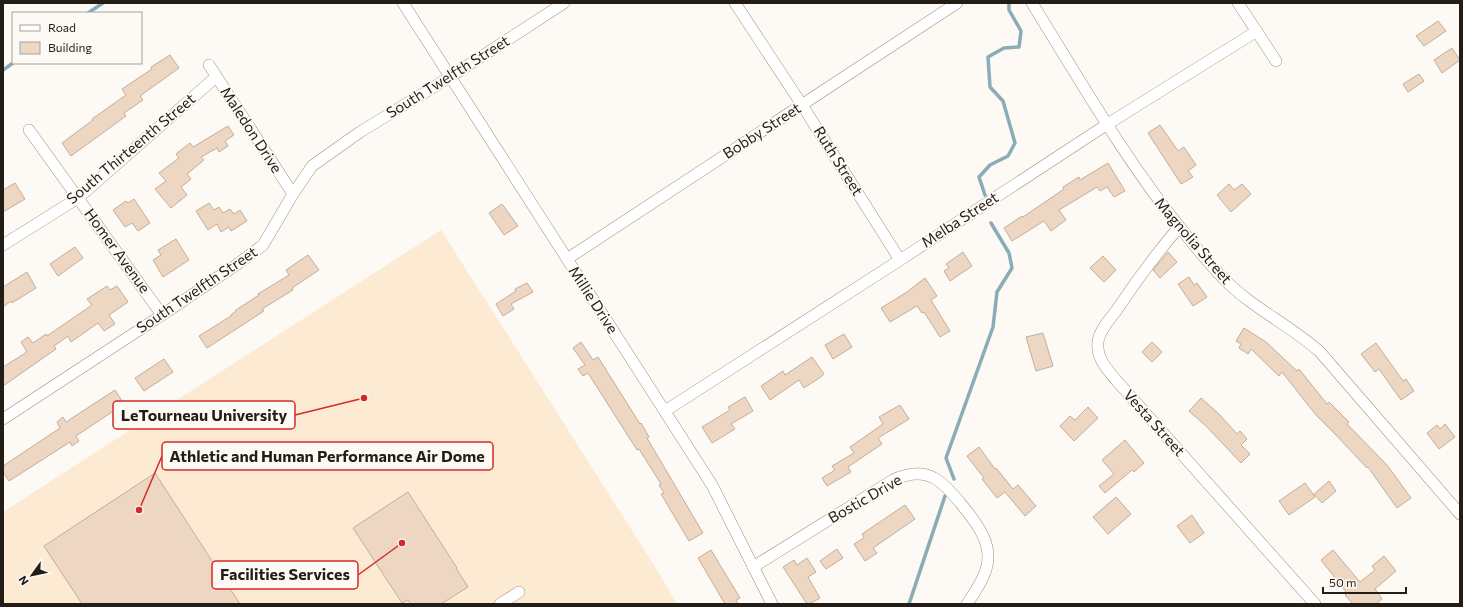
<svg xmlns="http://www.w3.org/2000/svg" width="1463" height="607" viewBox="0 0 1463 607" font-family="Commissioner,sans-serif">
  <rect width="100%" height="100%" fill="#fdf9f4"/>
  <!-- built -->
  <polygon fill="#fdead2" points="441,230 657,570 677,604 3,604 3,512"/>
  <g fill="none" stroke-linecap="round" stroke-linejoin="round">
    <!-- stream -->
    <g stroke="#8aacb7" stroke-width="3.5">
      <polyline points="88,13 103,3"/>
      <polyline points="3,70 13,63"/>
      <polyline points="985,195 979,177 990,165 1008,156 1015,143 1003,101 990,87 988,57 1004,48 1019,47 1021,31 1009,10 1009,3"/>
      <polyline points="954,479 946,458 993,327 997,292 1012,268 1009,253 991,223"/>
      <polyline points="909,604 945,496"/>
    </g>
  </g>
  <!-- building -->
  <g fill="#edd7c2" stroke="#c3ae99">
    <polygon points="1438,21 1446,31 1424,46 1416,36"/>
    <polygon points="1452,48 1460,60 1442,73 1434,60"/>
    <polygon points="170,55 179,68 140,96 143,100 124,113 126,116 71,156 62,143 93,120 92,119 126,95 122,89 152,69 151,67"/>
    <polygon points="1419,74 1424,81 1408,92 1403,84"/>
    <polygon points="1160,125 1178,151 1184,147 1196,165 1188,171 1193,177 1181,184 1148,133"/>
    <polygon points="228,126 234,135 225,141 228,146 219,152 217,148 201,157 204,160 187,174 191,179 181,187 187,195 171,208 155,189 166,181 159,173 179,158 176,154 190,143 193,147"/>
    <polygon points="1108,163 1125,191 1114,197 1107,187 1100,191 1097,187 1059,210 1066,220 1051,231 1044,221 1012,241 1004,228 1022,216 1023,217 1064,189 1063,187 1079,177 1080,180"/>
    <polygon points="15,183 25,199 3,212 3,190"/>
    <polygon points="1229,184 1234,190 1242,184 1251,194 1231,212 1217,195"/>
    <polygon points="134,199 150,223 138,231 132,223 125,227 113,210 126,201 128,203"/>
    <polygon points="209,203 214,210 219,207 223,213 230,209 234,214 240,210 247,221 231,231 229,227 221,232 217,224 208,230 196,211"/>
    <polygon points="502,204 518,226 504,235 489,213"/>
    <polygon points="176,239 189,260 163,277 153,260 161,255 158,250"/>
    <polygon points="75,247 83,258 58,276 50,264"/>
    <polygon points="963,252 972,266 950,281 944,271 949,268 946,264"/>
    <polygon points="1168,252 1177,262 1160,278 1153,270"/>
    <polygon points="308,255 319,270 292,288 293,290 262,309 264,311 207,348 199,336 231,316 231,315 236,311 236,310 259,295 258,294 289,275 286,270"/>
    <polygon points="1103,256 1116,270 1104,282 1090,268"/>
    <polygon points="27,272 36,288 12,303 11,301 3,307 3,287"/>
    <polygon points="1189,277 1194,285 1197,283 1207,297 1193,306 1178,284"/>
    <polygon points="925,278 937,296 931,300 950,331 940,337 924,312 922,313 917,306 890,322 881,308 907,292"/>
    <polygon points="527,283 533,292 511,304 514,309 503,316 496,304 516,291 515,289"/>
    <polygon points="107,286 110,290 117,286 128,302 109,315 115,324 104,331 98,323 71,342 68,336 54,346 56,349 3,386 3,367 27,352 21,342 28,337 33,343 46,334 47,336 92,305 87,299"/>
    <polygon points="1244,328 1266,342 1297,371 1299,369 1327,404 1329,402 1349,422 1347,424 1387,465 1411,498 1397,508 1368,467 1367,468 1336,435 1316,415 1282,372 1279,376 1251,349 1248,354 1239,348 1241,344 1236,341"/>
    <polygon points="1043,333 1053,366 1036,371 1026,337"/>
    <polygon points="844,334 852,347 833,359 825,345"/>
    <polygon points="581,342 593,360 598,357 640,424 641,423 649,437 647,438 703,533 689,541 661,494 664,493 659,485 661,484 639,449 637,450 588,373 583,376 578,369 585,365 573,348"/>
    <polygon points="1152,342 1162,352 1152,362 1142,352"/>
    <polygon points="1376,343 1403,381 1406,379 1414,391 1401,400 1379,369 1375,372 1361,354"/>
    <polygon points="812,357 824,374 821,377 804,388 799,380 770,400 761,386 783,371 785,375"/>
    <polygon points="164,359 173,372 144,391 135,378"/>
    <polygon points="115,390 124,404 76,436 79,441 72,446 70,442 9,481 3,472 3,466 60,428 57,422 63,417 66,422"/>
    <polygon points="745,397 753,411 731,424 735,429 712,443 702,427 730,410 728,407"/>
    <polygon points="1201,398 1219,414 1237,434 1240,431 1247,439 1241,445 1250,454 1241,463 1207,427 1189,411"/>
    <polygon points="900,405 909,419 878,438 882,444 848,467 851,472 827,486 822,478 835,470 832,466 854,453 850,447 883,424 879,417"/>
    <polygon points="1088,407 1098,418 1074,441 1060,426 1070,416 1075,420"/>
    <polygon points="1445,424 1455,437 1439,449 1427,433 1437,425 1440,429"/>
    <polygon points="1125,440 1144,463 1134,472 1132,470 1105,493 1099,486 1114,474 1102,460"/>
    <polygon points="979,447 995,469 996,468 1013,489 1018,485 1036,506 1025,516 1005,492 997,498 982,479 984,478 967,456"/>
    <polygon points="155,473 240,604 82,604 44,546"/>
    <polygon points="1329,481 1336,491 1322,503 1314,494"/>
    <polygon points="1305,483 1315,497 1289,515 1279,501"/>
    <polygon points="408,492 457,568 456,568 468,587 441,604 411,604 408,600 402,603 353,528"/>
    <polygon points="1116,497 1131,514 1108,534 1093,517"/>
    <polygon points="905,505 915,519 873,548 877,553 865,561 854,544 864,538 862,534"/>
    <polygon points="1192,515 1204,533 1190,543 1177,526"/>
    <polygon points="837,549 843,558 826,569 820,561"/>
    <polygon points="711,550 740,598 736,600 738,604 725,604 698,558"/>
    <polygon points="1333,550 1360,582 1375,570 1372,566 1384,556 1396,571 1375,589 1382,599 1376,604 1353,604 1345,595 1347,593 1321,560"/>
    <polygon points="807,558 816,572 808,577 820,598 809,604 807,604 783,567 794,560 797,565"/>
  </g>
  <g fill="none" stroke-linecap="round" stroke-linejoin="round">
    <!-- street casing -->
    <g stroke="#a18f79" stroke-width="12">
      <g id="street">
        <polyline points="403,3 712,485 772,604"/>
        <polyline points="735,3 802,105 900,260"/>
        <path d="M 1032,3 C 1081,82 1127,163 1186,235 C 1198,250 1210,265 1224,279 C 1252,308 1290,325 1320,352 L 1460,514"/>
        <polyline points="1238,3 1276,61"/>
        <polyline points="209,65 293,194"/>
        <polyline points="29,130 162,315"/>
        <path d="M 1179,227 C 1156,254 1136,281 1116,311 C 1109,320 1099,331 1098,342 C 1096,358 1107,369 1116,380 L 1315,604"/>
        <polyline points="3,245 78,198 216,77"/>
        <polyline points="567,259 957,3"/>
        <polyline points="665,411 900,260 1106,125 1257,31"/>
        <polyline points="3,419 162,315 239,263 263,245 293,194 312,166 360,132 450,77 564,3"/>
        <path d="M 753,567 L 893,480 C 906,474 921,471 934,478 C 948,485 977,522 983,536 C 986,542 988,550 988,557 C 988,574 976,590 967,604"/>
        <polyline points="500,604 519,592"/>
      </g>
    </g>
    <!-- street -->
    <use href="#street" stroke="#fff" stroke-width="11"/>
  </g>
  <g text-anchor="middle" stroke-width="3.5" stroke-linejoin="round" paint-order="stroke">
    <!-- street labels -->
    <g font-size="15" fill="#241d15" stroke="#fdf9f4">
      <text transform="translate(448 77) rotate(-32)" y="5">South Twelfth Street</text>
      <text transform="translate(251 130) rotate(57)" y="5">Maledon Drive</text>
      <text transform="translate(762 131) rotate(-33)" y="5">Bobby Street</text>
      <text transform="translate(131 149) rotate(-40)" y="5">South Thirteenth Street</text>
      <text transform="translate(838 161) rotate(58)" y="5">Ruth Street</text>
      <text transform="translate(960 220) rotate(-33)" y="5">Melba Street</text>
      <text transform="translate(1193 241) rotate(49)" y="5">Magnolia Street</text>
      <text transform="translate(117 251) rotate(54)" y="5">Homer Avenue</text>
      <text transform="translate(197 290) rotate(-34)" y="5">South Twelfth Street</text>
      <text transform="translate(593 300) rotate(57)" y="5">Millie Drive</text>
      <text transform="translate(1154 423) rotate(48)" y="5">Vesta Street</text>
      <text transform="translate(865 499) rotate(-30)" y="5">Bostic Drive</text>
    </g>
  </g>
  <!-- callouts -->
  <path fill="none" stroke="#d62828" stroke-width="1.5" d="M364 398L295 415M139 510L162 456M402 543L358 575"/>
  <g fill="#d62828" stroke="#fdf9f4" stroke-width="1.5">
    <circle cx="364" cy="398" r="4"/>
    <circle cx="139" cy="510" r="4"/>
    <circle cx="402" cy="543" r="4"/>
  </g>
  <g fill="#fdf9f4" stroke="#d62828" stroke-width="1.5">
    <rect x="113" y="401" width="182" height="28" rx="4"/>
    <rect x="162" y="442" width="331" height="28" rx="4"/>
    <rect x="212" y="561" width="146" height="28" rx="4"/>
  </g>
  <g font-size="16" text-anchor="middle" font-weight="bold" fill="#241d15">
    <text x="204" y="421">LeTourneau University</text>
    <text x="327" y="462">Athletic and Human Performance Air Dome</text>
    <text x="285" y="580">Facilities Services</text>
  </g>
  <!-- border -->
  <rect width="1463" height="607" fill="none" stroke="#241d15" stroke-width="8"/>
  <!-- legend -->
  <rect x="12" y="12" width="130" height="52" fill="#fdf9f4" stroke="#a6a19b"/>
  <rect x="20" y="25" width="20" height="6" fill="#ffffff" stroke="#a6a19b"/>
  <text x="48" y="32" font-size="12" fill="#241d15">Road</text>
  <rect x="20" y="42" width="20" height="12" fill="#edd7c2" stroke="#a6a19b"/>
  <text x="48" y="52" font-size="12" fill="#241d15">Building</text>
  <!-- north arrow -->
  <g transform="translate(32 575) rotate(237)" stroke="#fdf9f4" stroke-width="3" paint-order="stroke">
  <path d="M0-3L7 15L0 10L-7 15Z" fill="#241d15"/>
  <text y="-6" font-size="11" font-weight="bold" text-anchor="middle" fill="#241d15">N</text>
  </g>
  <!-- scale -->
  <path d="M1323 587v6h83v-6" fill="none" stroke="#241d15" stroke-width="2"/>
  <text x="1329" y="587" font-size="12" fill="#241d15" stroke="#fdf9f4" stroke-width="3" paint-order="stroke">50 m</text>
</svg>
